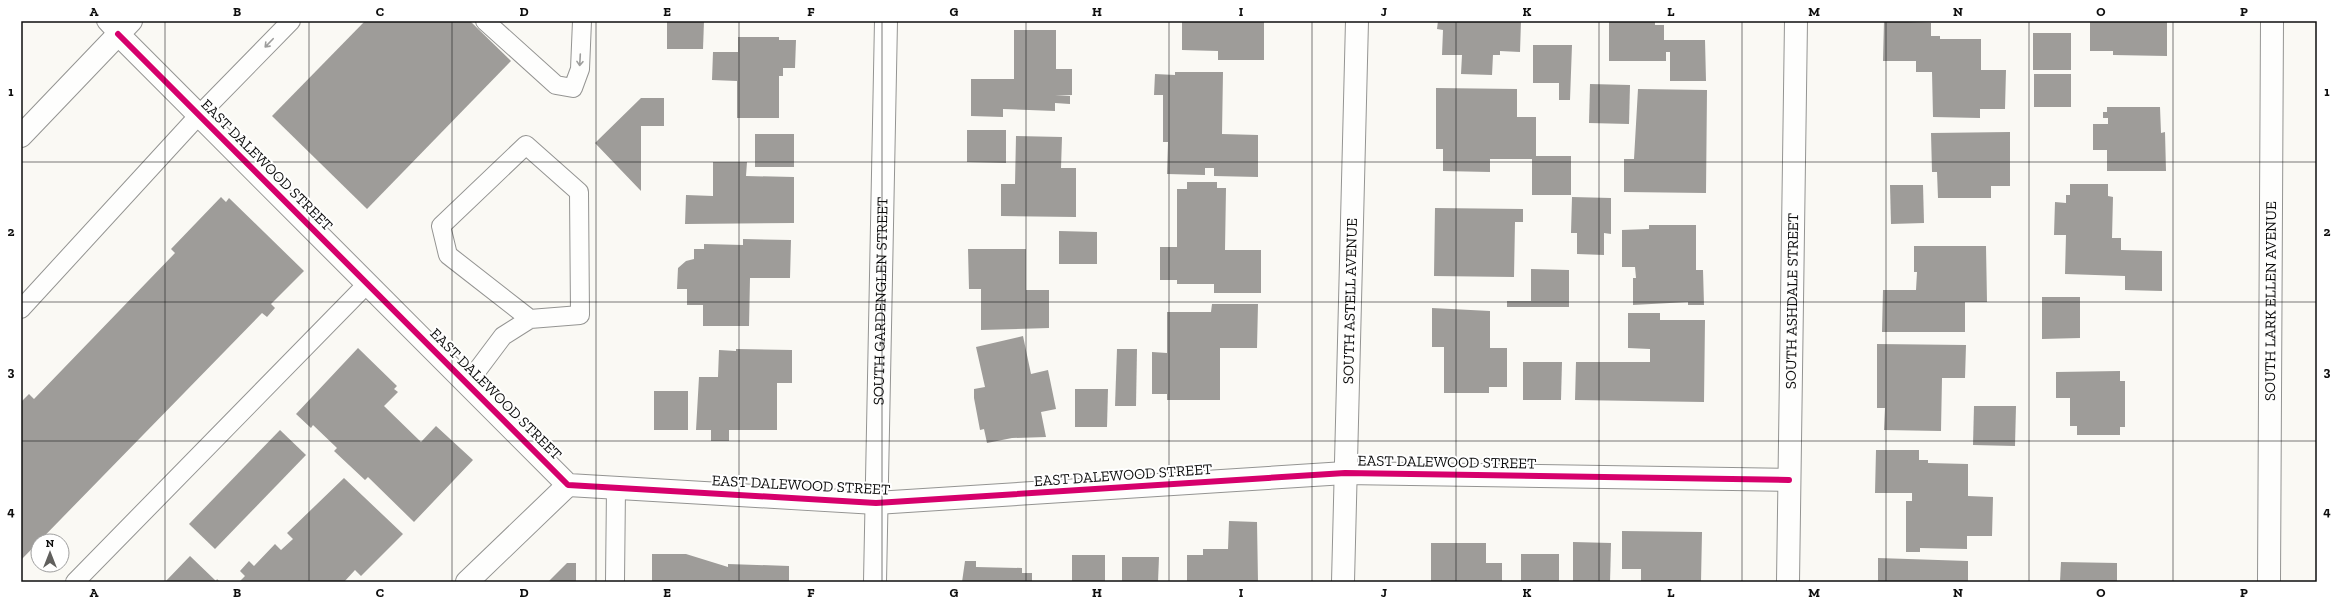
<svg xmlns="http://www.w3.org/2000/svg" width="2338" height="603" viewBox="0 0 2338 603" font-family="'Zilla Slab',serif">
  <rect width="100%" height="100%" fill="#faf9f4"/>
  <!-- building -->
  <g fill="#9e9c99">
    <polygon points="365,21 470,21 511,61 367,209 272,116"/>
    <polygon points="667,21 704,21 703,49 667,49"/>
    <polygon points="1182,21 1264,21 1264,60 1218,60 1218,51 1182,50"/>
    <polygon points="1438,21 1521,21 1520,52 1500,51 1500,55 1493,55 1492,75 1461,74 1462,55 1442,55 1443,30 1437,29"/>
    <polygon points="1609,21 1655,21 1655,25 1664,25 1664,40 1705,40 1706,81 1670,81 1670,52 1666,52 1666,61 1609,61"/>
    <polygon points="1884,21 1931,23 1931,36 1940,36 1940,39 1981,39 1981,70 2006,70 2005,109 1980,109 1980,118 1933,117 1932,72 1916,72 1916,61 1883,61"/>
    <polygon points="2090,21 2167,21 2167,56 2113,55 2113,51 2090,51"/>
    <polygon points="1014,30 1056,30 1056,69 1072,69 1072,95 1055,96 1070,96 1070,104 1055,103 1055,111 1003,109 1003,117 971,116 971,79 1014,79"/>
    <rect x="2033" y="33" width="38" height="37"/>
    <polygon points="738,37 779,37 779,40 796,40 795,68 783,68 783,76 779,76 779,118 737,118 737,81 712,80 713,52 738,52"/>
    <polygon points="1533,45 1572,45 1570,100 1559,100 1559,83 1533,83"/>
    <polygon points="1175,72 1223,72 1222,134 1258,135 1258,177 1214,176 1214,168 1205,168 1205,175 1167,174 1168,142 1163,142 1163,95 1154,95 1155,74 1175,75"/>
    <rect x="2034" y="74" width="37" height="33"/>
    <polygon points="1590,84 1630,85 1629,124 1589,123"/>
    <polygon points="1436,88 1517,89 1517,117 1536,117 1536,156 1571,156 1571,195 1532,195 1532,159 1490,159 1490,172 1443,171 1443,149 1436,149"/>
    <polygon points="1638,89 1707,90 1706,193 1624,192 1624,159 1634,159"/>
    <polygon points="641,98 664,98 664,126 641,126 641,191 595,143"/>
    <polygon points="2107,107 2160,107 2161,133 2165,132 2166,171 2107,171 2107,150 2093,150 2093,124 2108,124 2108,118 2103,118 2103,112 2107,112"/>
    <polygon points="967,130 1006,130 1006,163 967,162"/>
    <polygon points="2010,132 2010,186 1991,186 1991,198 1938,198 1937,172 1932,172 1931,133"/>
    <rect x="755" y="134" width="39" height="33"/>
    <polygon points="1016,136 1062,137 1061,168 1076,168 1076,217 1001,216 1001,184 1015,184"/>
    <polygon points="713,162 747,162 746,176 794,177 794,223 685,224 686,195 713,196"/>
    <polygon points="1187,182 1217,182 1217,188 1226,188 1225,250 1261,250 1261,293 1214,293 1214,284 1177,284 1177,280 1160,280 1160,247 1177,247 1177,189 1187,189"/>
    <polygon points="2070,184 2108,184 2108,196 2113,197 2112,238 2121,238 2121,250 2162,251 2162,291 2125,290 2125,276 2065,274 2066,235 2054,235 2055,202 2066,203 2066,195 2070,195"/>
    <polygon points="1890,185 1923,185 1924,223 1891,224"/>
    <polygon points="221,197 226,202 229,198 304,271 271,304 275,308 267,317 262,313 21,560 21,402 29,394 34,399 175,253 171,249"/>
    <polygon points="1572,197 1611,198 1611,234 1604,233 1604,255 1577,254 1577,233 1571,233"/>
    <polygon points="1435,208 1523,209 1523,222 1515,222 1514,277 1434,276"/>
    <polygon points="1649,225 1696,225 1696,270 1703,270 1704,305 1688,305 1688,302 1633,305 1633,278 1636,278 1635,267 1622,267 1622,230 1649,229"/>
    <polygon points="1059,231 1097,232 1097,264 1059,264"/>
    <polygon points="743,239 791,240 790,278 750,278 749,326 703,326 703,305 687,305 687,289 677,289 678,268 686,261 694,259 694,249 704,249 704,244 743,245"/>
    <polygon points="1914,246 1986,246 1987,302 1965,302 1965,332 1882,332 1883,290 1916,290 1917,272 1914,272"/>
    <polygon points="968,249 1026,249 1026,290 1049,290 1049,328 981,330 981,289 969,289"/>
    <polygon points="1531,269 1569,270 1569,307 1507,307 1507,301 1531,301"/>
    <polygon points="2042,297 2080,297 2080,338 2042,339"/>
    <polygon points="1212,304 1258,304 1257,348 1220,348 1220,400 1167,400 1167,394 1152,394 1152,352 1167,353 1167,312 1211,312"/>
    <polygon points="1432,308 1490,311 1490,348 1507,348 1507,387 1489,387 1489,393 1444,393 1444,347 1432,347"/>
    <polygon points="1628,313 1660,313 1660,320 1705,320 1704,402 1575,400 1576,362 1650,362 1650,349 1628,348"/>
    <polygon points="1023,336 1031,374 1048,370 1056,409 1041,412 1046,437 1012,438 987,443 984,429 980,430 974,398 974,389 985,387 976,347"/>
    <polygon points="1877,344 1966,345 1965,378 1942,378 1941,431 1884,430 1885,408 1877,408"/>
    <polygon points="358,348 397,386 394,389 398,392 384,406 421,442 436,426 473,460 414,522 368,477 365,480 334,451 337,448 313,425 311,428 296,414"/>
    <polygon points="736,349 792,350 792,383 777,383 777,430 729,430 729,441 711,441 711,430 696,430 699,377 718,377 719,350 736,351"/>
    <polygon points="1117,349 1137,349 1136,406 1115,406"/>
    <polygon points="1523,362 1562,362 1561,400 1523,400"/>
    <polygon points="2120,371 2120,381 2125,381 2125,427 2120,427 2120,435 2077,435 2077,426 2070,426 2070,398 2056,398 2056,372"/>
    <polygon points="1075,389 1108,389 1107,427 1075,427"/>
    <rect x="654" y="391" width="34" height="39"/>
    <polygon points="1974,406 2016,406 2015,446 1973,445"/>
    <polygon points="280,430 306,455 215,549 189,524"/>
    <polygon points="1876,450 1919,450 1919,460 1928,460 1928,463 1968,464 1968,496 1993,497 1992,536 1967,536 1967,549 1920,548 1920,552 1906,552 1906,501 1912,501 1912,493 1875,493"/>
    <polygon points="344,478 403,534 361,576 355,570 344,582 239,582 245,576 240,571 249,561 254,566 275,544 281,550 293,539 287,533"/>
    <polygon points="1229,521 1257,522 1258,582 1187,582 1187,555 1203,555 1203,549 1228,549"/>
    <polygon points="1622,531 1702,532 1701,582 1641,582 1641,569 1622,569"/>
    <polygon points="1573,542 1611,543 1610,582 1573,582"/>
    <polygon points="1431,543 1486,543 1486,563 1502,563 1502,582 1431,582"/>
    <polygon points="652,554 686,554 728,567 728,564 789,566 789,582 652,582"/>
    <rect x="1521" y="554" width="38" height="28"/>
    <rect x="1072" y="555" width="33" height="27"/>
    <polygon points="190,556 216,581 217,579 220,582 165,582"/>
    <polygon points="1122,557 1159,557 1158,582 1122,582"/>
    <polygon points="1878,558 1968,561 1968,582 1878,582"/>
    <polygon points="965,561 976,561 976,567 1022,568 1022,573 1032,573 1032,582 962,582"/>
    <polygon points="2061,562 2117,563 2117,582 2060,582"/>
    <polygon points="567,563 576,563 576,582 548,582"/>
  </g>
  <g fill="none" stroke-linecap="round" stroke-linejoin="round">
    <!-- service casing -->
    <g stroke="#949492" stroke-width="20">
      <g id="service">
        <polyline points="106,21 118,34"/>
        <polyline points="485,21 556,85 573,88 580,69 582,21"/>
        <polyline points="21,309 199,115 291,21"/>
        <polyline points="467,384 503,336 530,319 580,315 579,192 526,145 441,226 448,255 530,319"/>
        <polyline points="75,582 367,284"/>
        <polyline points="615,582 616,488"/>
      </g>
    </g>
    <!-- minor casing -->
    <g stroke="#949492" stroke-width="24">
      <g id="minor">
        <polyline points="118,34 568,485 876,503 1345,473 1789,480"/>
        <polyline points="467,582 568,485"/>
        <path id="s1" d="M 875,582 L 886,21"/>
        <path id="s2" d="M 1343,582 L 1357,21"/>
        <path id="s3" d="M 1788,582 L 1796,21"/>
      </g>
    </g>
    <!-- tertiary casing -->
    <g stroke="#949492" stroke-width="24">
      <g id="tertiary">
        <polyline points="21,136 131,21"/>
        <path id="s4" d="M 2269,582 L 2272,21"/>
      </g>
    </g>
    <!-- service -->
    <use href="#service" stroke="#fefefd" stroke-width="18"/>
    <!-- minor -->
    <use href="#minor" stroke="#fefefd" stroke-width="22"/>
    <!-- tertiary -->
    <use href="#tertiary" stroke="#fefefd" stroke-width="22"/>
    <!-- cycleway casing -->
    <g stroke="#fff" stroke-width="8">
      <polyline id="cycleway" points="118,34 568,485 876,503 1345,473 1789,480"/>
    </g>
    <!-- cycleway -->
    <use href="#cycleway" stroke="#d6006c" stroke-width="6"/>
  </g>
  <!-- one-way arrows -->
  <defs><path id="oneway-shaft" d="M-6 0H5M1.5-3L5.5 0L1.5 3" fill="none" stroke-width="1.6" stroke-linecap="round" stroke-linejoin="round"/></defs>
  <g stroke="#9e9e9d">
    <use href="#oneway-shaft" transform="translate(269 43) rotate(134)"/>
    <use href="#oneway-shaft" transform="translate(580 60) rotate(93)"/>
  </g>
  <!-- grid -->
  <path fill="none" stroke="#0e0e0e" stroke-width="1" stroke-opacity="0.55" d="M 165,21 L 165,582M 309,21 L 309,582M 452,21 L 452,582M 596,21 L 596,582M 739,21 L 739,582M 882,21 L 882,582M 1026,21 L 1026,582M 1169,21 L 1169,582M 1312,21 L 1312,582M 1456,21 L 1456,582M 1599,21 L 1599,582M 1742,21 L 1742,582M 1886,21 L 1886,582M 2029,21 L 2029,582M 2173,21 L 2173,582M 21,162 L 2317,162M 21,302 L 2317,302M 21,441 L 2317,441"/>
  <g text-anchor="middle" stroke-width="4" stroke-linejoin="round" paint-order="stroke">
    <!-- street labels -->
    <g font-size="15" fill="#0e0e0e" stroke="#fff">
      <text transform="translate(267 165) rotate(45)" y="5">EAST DALEWOOD STREET</text>
      <text dy="5" stroke="none"><textPath href="#s1" startOffset="281">SOUTH GARDENGLEN STREET</textPath></text>
      <text dy="5" stroke="none"><textPath href="#s2" startOffset="281">SOUTH ASTELL AVENUE</textPath></text>
      <text dy="5" stroke="none"><textPath href="#s3" startOffset="281">SOUTH ASHDALE STREET</textPath></text>
      <text dy="5" stroke="none"><textPath href="#s4" startOffset="281">SOUTH LARK ELLEN AVENUE</textPath></text>
      <text transform="translate(496 394) rotate(45)" y="5">EAST DALEWOOD STREET</text>
      <text transform="translate(1447 462) rotate(1)" y="5">EAST DALEWOOD STREET</text>
      <text transform="translate(1123 475) rotate(-4)" y="5">EAST DALEWOOD STREET</text>
      <text transform="translate(801 485) rotate(3)" y="5">EAST DALEWOOD STREET</text>
    </g>
  </g>
  <!-- border -->
  <rect width="2338" height="603" fill="none" stroke="#ffffff" stroke-width="44"/>
  <!-- north arrow -->
  <g transform="translate(50 553)"><circle r="19" fill="#ffffff" stroke="#9f9f9f"/>
  <path d="M0-3L7 15L0 10L-7 15Z" fill="#61605e"/>
  <text y="-6" font-size="11" font-weight="bold" text-anchor="middle" fill="#0e0e0e">N</text>
  </g>
  <rect x="22" y="22" width="2294" height="559" fill="none" stroke="#0e0e0e" stroke-width="1.5"/>
  <g font-size="13" text-anchor="middle" font-weight="bold" fill="#0e0e0e">
    <text x="94" y="16">A</text>
    <text x="237" y="16">B</text>
    <text x="380" y="16">C</text>
    <text x="524" y="16">D</text>
    <text x="667" y="16">E</text>
    <text x="811" y="16">F</text>
    <text x="954" y="16">G</text>
    <text x="1097" y="16">H</text>
    <text x="1241" y="16">I</text>
    <text x="1384" y="16">J</text>
    <text x="1527" y="16">K</text>
    <text x="1671" y="16">L</text>
    <text x="1814" y="16">M</text>
    <text x="1958" y="16">N</text>
    <text x="2101" y="16">O</text>
    <text x="2244" y="16">P</text>
    <text x="11" y="96">1</text>
    <text x="2327" y="96">1</text>
    <text x="11" y="236">2</text>
    <text x="2327" y="236">2</text>
    <text x="11" y="376">3</text>
    <text x="2327" y="376">3</text>
    <text x="11" y="516">4</text>
    <text x="2327" y="516">4</text>
    <text x="94" y="597">A</text>
    <text x="237" y="597">B</text>
    <text x="380" y="597">C</text>
    <text x="524" y="597">D</text>
    <text x="667" y="597">E</text>
    <text x="811" y="597">F</text>
    <text x="954" y="597">G</text>
    <text x="1097" y="597">H</text>
    <text x="1241" y="597">I</text>
    <text x="1384" y="597">J</text>
    <text x="1527" y="597">K</text>
    <text x="1671" y="597">L</text>
    <text x="1814" y="597">M</text>
    <text x="1958" y="597">N</text>
    <text x="2101" y="597">O</text>
    <text x="2244" y="597">P</text>
  </g>
</svg>
